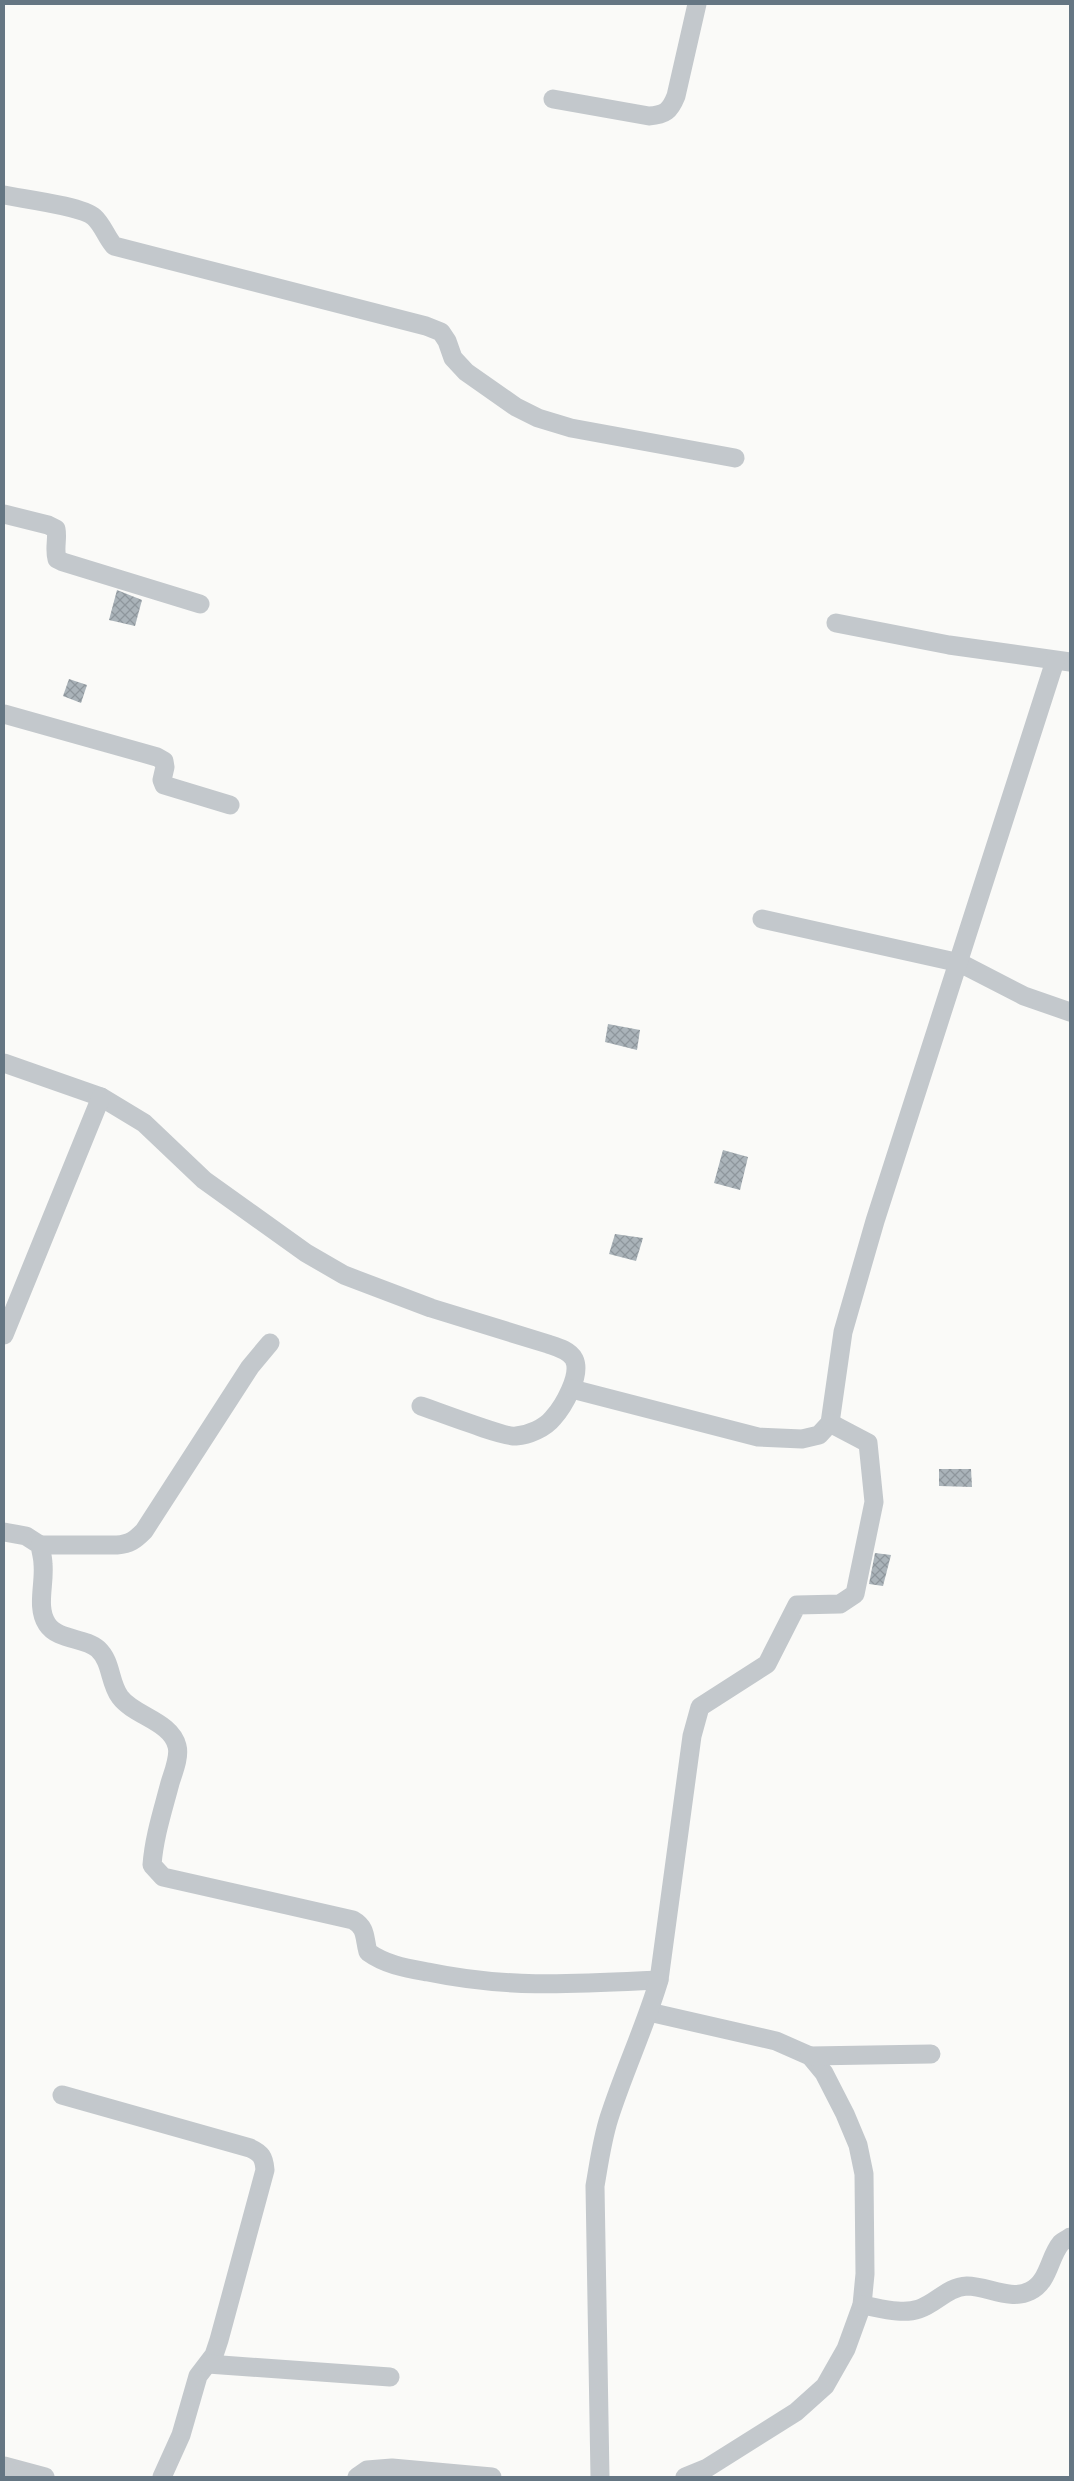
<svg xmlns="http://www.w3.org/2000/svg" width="1074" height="2481" viewBox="0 0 1074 2481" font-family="Signika,sans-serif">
  <defs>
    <pattern id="building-cross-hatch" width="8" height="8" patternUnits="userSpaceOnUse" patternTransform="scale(1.25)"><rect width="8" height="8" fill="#aab3b9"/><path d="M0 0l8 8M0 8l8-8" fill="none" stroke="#8e969c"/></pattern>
  </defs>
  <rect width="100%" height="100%" fill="#fafaf8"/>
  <!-- building -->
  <g fill="url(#building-cross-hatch)">
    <polygon points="117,590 142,600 135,626 109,620"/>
    <polygon points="69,679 87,685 81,703 63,696"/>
    <polygon points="608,1024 640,1030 637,1050 605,1042"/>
    <polygon points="723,1150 748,1157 740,1190 714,1183"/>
    <polygon points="615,1234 643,1238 636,1261 609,1254"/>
    <polygon points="939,1469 971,1469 972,1487 939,1486"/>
    <polygon points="875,1553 891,1555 883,1586 869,1584"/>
  </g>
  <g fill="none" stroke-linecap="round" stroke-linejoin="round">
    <!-- minor -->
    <g stroke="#c3c8cc" stroke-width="19">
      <path d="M 553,99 L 649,116 C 665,115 670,111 676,96 L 697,4"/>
      <path d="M 4,195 C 23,199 82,206 94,217 C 103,225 106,237 114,246 L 426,326 L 441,332 L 447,341 L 453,358 L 466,372 L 516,407 L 538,418 L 571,428 L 735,458"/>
      <path d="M 4,514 L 48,525 L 56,529 C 58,539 54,548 57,559 L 63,562 L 200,604"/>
      <polyline points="836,623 949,645 1070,662"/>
      <polyline points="4,714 157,757 164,761 165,767 162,780 164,785 230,805"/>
      <polyline points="762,919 960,963 1024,996 1070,1012"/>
      <path d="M 4,1063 L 101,1097 L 144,1123 L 204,1180 L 306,1253 L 344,1275 L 431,1308 L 548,1344 C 557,1347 569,1350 574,1359 C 582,1375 563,1407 553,1418 C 545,1428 529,1435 516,1436 C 506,1438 436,1411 421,1406"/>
      <polyline points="4,1335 101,1097"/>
      <polyline points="572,1389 758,1437 802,1439 819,1435 830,1423 843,1332 875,1221 1055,661"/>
      <path d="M 4,1532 L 26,1536 L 40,1545 C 41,1552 43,1558 43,1564 C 45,1584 36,1607 47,1624 C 58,1641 85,1637 98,1649 C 112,1662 109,1682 120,1697 C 134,1716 171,1721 177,1746 C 180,1757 173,1773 170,1783 C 163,1810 154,1837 152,1865 L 163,1877 L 353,1920 C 367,1928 364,1938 368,1952 C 386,1965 406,1968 428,1972 C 509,1989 577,1984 659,1980"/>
      <path d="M 40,1545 L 117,1545 C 130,1544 135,1540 144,1531 L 250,1367 L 270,1343"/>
      <polyline points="649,2012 776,2041 810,2056 824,2073 845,2114 858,2145 864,2174 865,2274 862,2305 846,2349 825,2386 796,2412 707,2468 685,2477"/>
      <polyline points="810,2056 931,2054"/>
      <path d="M 62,2095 L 250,2148 C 261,2153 264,2157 265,2170 L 219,2340 L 214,2355 L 198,2376 L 181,2435 L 162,2477"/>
      <path d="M 862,2305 C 880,2308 902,2315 919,2309 C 937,2303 947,2287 967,2286 C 988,2286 1010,2301 1030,2291 C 1049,2282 1049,2257 1061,2243 C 1063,2241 1068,2239 1070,2237"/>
      <polyline points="208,2364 390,2377"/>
      <polyline points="4,2466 45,2477"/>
      <polyline points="357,2477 367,2470 392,2468 492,2477"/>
      <path d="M 600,2477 L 595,2186 C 599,2163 602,2140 609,2118 C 624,2071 645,2027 659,1980 L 692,1736 L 700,1707 L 767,1664 L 797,1605 L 840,1604 L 855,1594 L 874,1502 L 868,1443 L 830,1423"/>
    </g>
  </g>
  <!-- border -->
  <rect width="1074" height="2481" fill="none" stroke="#657683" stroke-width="10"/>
</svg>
